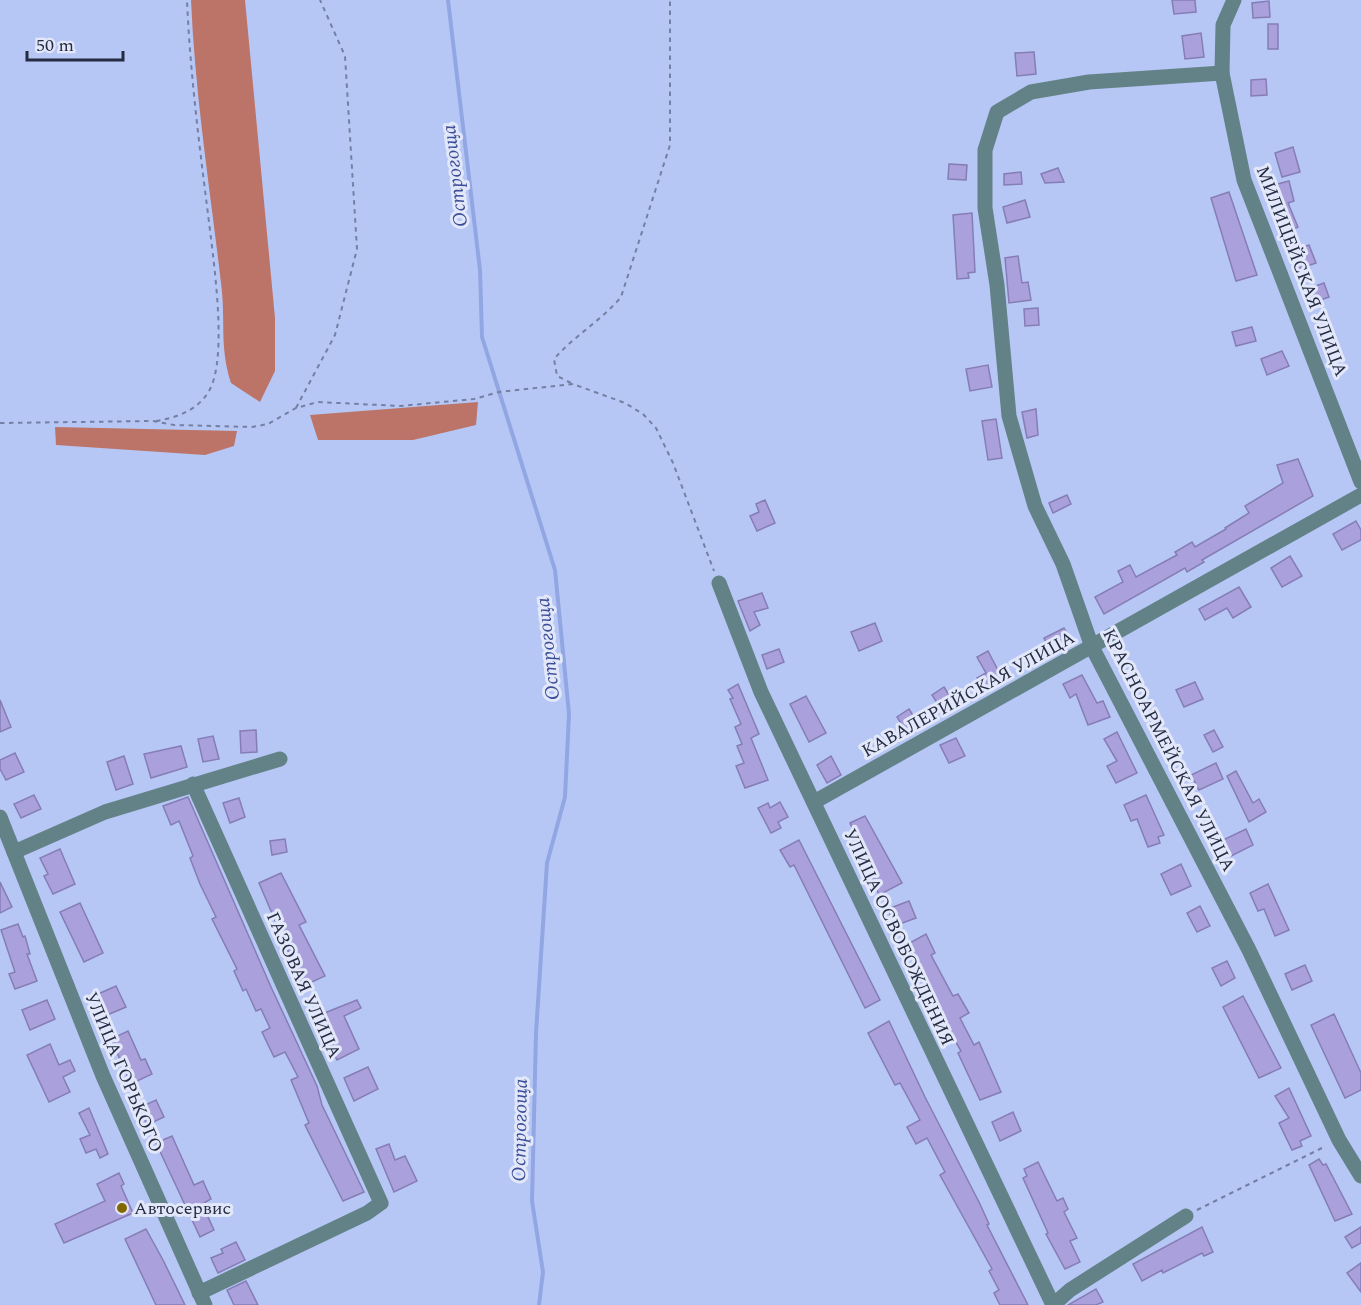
<svg xmlns="http://www.w3.org/2000/svg" width="1361" height="1305" viewBox="0 0 1361 1305" font-family="Spectral,serif">
  <rect width="100%" height="100%" fill="#b7c7f5"/>
  <!-- forest -->
  <g fill="#bc7468">
    <path d="M 191,0 L 245,0 L 275,318 L 275,371 L 260,402 L 231,383 C 219,346 226,320 221,283 C 210,189 195,95 191,0 Z"/>
    <polygon points="478,402 476,425 413,440 318,440 310,415"/>
    <polygon points="55,427 237,431 234,446 205,455 56,445"/>
  </g>
  <g fill="none" stroke-linecap="round" stroke-linejoin="round">
    <!-- stream -->
    <polyline stroke="#92a6e3" stroke-width="4" points="448,0 480,270 482,337 555,570 569,714 565,797 547,863 536,1033 532,1201 543,1272 539,1305"/>
  </g>
  <!-- building -->
  <g fill="#aaa1dc" stroke="#857db5" stroke-width="1.5">
    <polygon points="1172,0 1195,0 1196,12 1174,14"/>
    <polygon points="1269,1 1270,17 1253,18 1252,3"/>
    <rect x="1268" y="24" width="10" height="25"/>
    <polygon points="1201,33 1204,57 1185,59 1182,36"/>
    <polygon points="1034,52 1036,74 1017,76 1015,53"/>
    <polygon points="1266,79 1267,95 1251,96 1251,80"/>
    <polygon points="1293,147 1300,172 1282,177 1275,153"/>
    <polygon points="949,164 967,165 966,180 948,179"/>
    <polygon points="1058,168 1064,182 1045,183 1041,174"/>
    <polygon points="1021,172 1022,184 1004,185 1004,174"/>
    <polygon points="1289,181 1294,201 1288,203 1298,227 1284,233 1270,186"/>
    <polygon points="1229,192 1257,275 1236,281 1211,198"/>
    <polygon points="1025,200 1030,217 1007,223 1003,207"/>
    <polygon points="972,213 975,272 968,273 969,278 957,279 953,215"/>
    <polygon points="1309,245 1316,263 1298,269 1291,252"/>
    <polygon points="1018,256 1022,283 1028,282 1031,300 1009,303 1005,258"/>
    <polygon points="1324,283 1329,297 1309,304 1304,290"/>
    <polygon points="1038,308 1039,325 1025,326 1024,309"/>
    <polygon points="1252,327 1256,341 1236,346 1232,332"/>
    <polygon points="1282,351 1289,366 1267,375 1261,359"/>
    <polygon points="988,365 992,387 970,391 966,369"/>
    <polygon points="1036,409 1038,435 1027,438 1022,412"/>
    <polygon points="996,419 1002,458 988,460 982,421"/>
    <polygon points="1298,459 1313,496 1202,560 1204,562 1187,572 1185,568 1104,614 1095,597 1123,582 1118,571 1130,565 1136,577 1177,555 1175,552 1192,542 1195,547 1226,529 1225,528 1249,513 1245,506 1283,483 1277,465"/>
    <polygon points="1067,495 1071,504 1053,513 1049,503"/>
    <polygon points="765,500 775,523 757,531 750,516 759,512 756,504"/>
    <polygon points="1356,521 1361,530 1361,540 1342,550 1333,534"/>
    <polygon points="1290,556 1302,576 1282,587 1271,568"/>
    <polygon points="1239,587 1251,607 1233,618 1227,608 1205,620 1199,609"/>
    <polygon points="762,593 768,608 754,612 760,625 750,631 738,601"/>
    <polygon points="875,623 882,641 859,651 851,632"/>
    <polygon points="1064,628 1071,641 1050,652 1044,638"/>
    <polygon points="779,649 784,662 767,669 762,655"/>
    <polygon points="988,651 1002,678 983,688 977,678 986,673 977,657"/>
    <polygon points="1082,675 1097,703 1103,701 1110,717 1088,725 1076,694 1070,698 1063,684"/>
    <polygon points="1195,682 1203,699 1184,707 1176,690"/>
    <polygon points="738,684 759,734 751,738 768,780 745,788 736,766 744,763 737,746 742,744 735,727 741,724 730,699 733,698 728,690"/>
    <polygon points="944,687 956,706 944,714 932,695"/>
    <polygon points="806,696 826,733 809,742 790,704"/>
    <polygon points="0,700 11,727 0,732"/>
    <polygon points="909,709 921,728 909,736 897,717"/>
    <polygon points="256,730 257,752 241,753 240,731"/>
    <polygon points="1214,730 1223,747 1213,752 1204,735"/>
    <polygon points="1117,732 1137,773 1116,783 1107,766 1117,761 1104,739"/>
    <polygon points="213,736 219,759 203,762 198,739"/>
    <polygon points="956,738 965,756 949,763 940,745"/>
    <polygon points="181,746 187,767 151,778 144,754"/>
    <polygon points="15,753 24,772 6,780 0,769 0,760"/>
    <polygon points="124,756 133,784 116,790 107,762"/>
    <polygon points="831,756 841,775 827,783 817,765"/>
    <polygon points="1216,763 1223,779 1199,790 1191,775"/>
    <polygon points="1236,771 1253,803 1259,799 1266,812 1249,822 1227,776"/>
    <polygon points="34,795 41,809 21,818 14,804"/>
    <polygon points="1146,795 1164,835 1158,837 1160,843 1148,847 1137,819 1131,821 1124,805"/>
    <polygon points="188,797 271,987 317,1086 322,1105 364,1192 343,1201 305,1125 309,1123 291,1080 298,1077 285,1052 274,1057 262,1032 270,1028 261,1009 256,1011 246,989 243,991 234,971 237,969 212,919 216,917 200,884 190,858 193,856 179,821 171,825 163,806"/>
    <polygon points="239,798 245,817 230,823 223,803"/>
    <polygon points="780,802 788,817 778,822 781,828 771,833 758,808 768,803 770,808"/>
    <polygon points="865,816 902,883 879,895 850,823"/>
    <polygon points="1246,829 1253,845 1231,856 1223,840"/>
    <polygon points="285,839 287,852 272,855 270,841"/>
    <polygon points="799,840 880,1000 865,1008 794,865 790,867 780,850"/>
    <polygon points="60,849 75,884 53,894 44,876 48,874 40,858"/>
    <polygon points="1181,864 1191,886 1171,895 1161,874"/>
    <polygon points="281,873 306,922 299,925 325,976 303,986 259,883"/>
    <polygon points="0,882 12,907 0,913"/>
    <polygon points="1268,884 1289,930 1275,936 1264,909 1258,911 1250,893"/>
    <polygon points="909,901 916,918 894,926 888,909"/>
    <polygon points="80,903 103,953 84,962 60,912"/>
    <polygon points="1200,906 1210,926 1197,932 1187,913"/>
    <polygon points="18,924 23,937 25,936 30,954 27,954 37,981 15,989 9,974 15,972 1,930"/>
    <polygon points="926,934 935,953 931,955 953,996 958,994 969,1013 960,1018 974,1045 979,1042 1001,1092 980,1100 958,1053 961,1051 935,1006 938,1004 906,945"/>
    <polygon points="1227,961 1235,978 1221,986 1212,968"/>
    <polygon points="1305,965 1312,981 1292,990 1285,974"/>
    <polygon points="116,986 126,1007 105,1016 96,995"/>
    <polygon points="1243,996 1281,1068 1259,1078 1223,1007"/>
    <polygon points="47,1000 55,1019 30,1030 22,1010"/>
    <polygon points="357,1000 361,1008 344,1016 359,1049 337,1060 317,1016"/>
    <polygon points="1334,1014 1361,1073 1361,1090 1345,1098 1311,1025"/>
    <polygon points="889,1021 925,1097 979,1202 989,1224 987,1225 1028,1305 1000,1305 994,1293 999,1290 989,1271 992,1269 940,1175 945,1172 927,1138 916,1144 907,1127 920,1120 900,1083 895,1085 868,1033"/>
    <polygon points="128,1031 141,1060 145,1059 152,1074 131,1084 111,1039"/>
    <polygon points="50,1044 59,1065 70,1060 75,1071 63,1077 70,1092 49,1102 27,1055"/>
    <polygon points="368,1067 378,1089 354,1101 344,1078"/>
    <polygon points="1289,1088 1311,1136 1300,1141 1302,1146 1292,1150 1279,1123 1289,1118 1275,1096"/>
    <polygon points="156,1100 164,1117 147,1125 139,1108"/>
    <polygon points="89,1108 108,1154 100,1158 96,1149 86,1153 80,1139 90,1135 79,1113"/>
    <polygon points="1013,1112 1021,1131 1000,1141 992,1122"/>
    <polygon points="172,1136 194,1185 203,1181 211,1199 202,1204 214,1230 200,1237 156,1143"/>
    <polygon points="389,1144 395,1160 405,1156 417,1181 394,1192 376,1149"/>
    <polygon points="1319,1159 1323,1165 1326,1164 1352,1214 1335,1221 1309,1165"/>
    <polygon points="1038,1162 1057,1201 1063,1198 1068,1209 1064,1212 1077,1238 1070,1241 1080,1262 1065,1269 1046,1234 1048,1233 1023,1178 1027,1176 1024,1169"/>
    <polygon points="119,1173 124,1184 121,1186 133,1213 64,1243 55,1224 105,1201 97,1184"/>
    <polygon points="1202,1227 1213,1252 1204,1256 1202,1253 1163,1273 1162,1270 1142,1281 1133,1264"/>
    <polygon points="1361,1227 1361,1243 1352,1248 1345,1237"/>
    <polygon points="146,1229 163,1260 185,1305 156,1305 125,1239"/>
    <polygon points="236,1242 245,1260 218,1273 211,1258 223,1253 221,1249"/>
    <polygon points="1361,1263 1361,1292 1347,1273"/>
    <polygon points="246,1281 258,1305 234,1305 227,1290"/>
    <polygon points="1096,1289 1103,1302 1096,1305 1068,1305"/>
  </g>
  <g fill="none" stroke-linecap="round" stroke-linejoin="round">
    <!-- path -->
    <g stroke="#7480a3" stroke-width="2" stroke-dasharray="4.5 4.5" stroke-linecap="butt">
      <path d="M 571,383 L 557,376 L 554,359 C 574,336 602,320 621,297 L 670,145 L 670,0"/>
      <polyline points="296,408 335,335 357,249 345,56 320,0"/>
      <path d="M 156,421 C 180,417 204,408 213,382 C 226,342 213,257 208,214 C 199,143 190,71 187,0"/>
      <polyline points="0,423 153,421 174,425 252,427 268,424 296,408 318,402 400,406 474,399 499,392 573,384 625,403 643,414 656,428 673,463 714,571"/>
      <polyline points="1197,1210 1326,1146"/>
    </g>
    <!-- minor -->
    <g stroke="#628288" stroke-width="15">
      <polyline points="1234,0 1223,25 1222,73 1244,180 1361,482"/>
      <polyline points="1222,73 1089,82 1031,92 997,112 985,150 985,208 997,285 1009,416 1035,506 1063,564 1092,647 1249,950 1339,1140 1361,1176"/>
      <polyline points="719,583 761,692 1053,1305"/>
      <polyline points="193,784 381,1203 367,1213 199,1293"/>
      <polyline points="814,802 1361,495"/>
      <polyline points="0,817 103,1076 205,1305"/>
      <polyline points="14,852 105,812 280,759"/>
      <polyline points="1053,1305 1070,1290 1186,1216"/>
    </g>
  </g>
  <!-- markers -->
  <circle fill="#836700" stroke="#e2e8fa" stroke-width="2" cx="122" cy="1208" r="6"/>
  <g text-anchor="middle" stroke-width="6" stroke-linejoin="round" paint-order="stroke">
    <!-- street labels -->
    <g font-size="18" fill="#252c42" stroke="#e2e8fa">
      <text transform="translate(1302 271) rotate(69)" y="6">МИЛИЦЕЙСКАЯ УЛИЦА</text>
      <text transform="translate(968 694) rotate(-29)" y="6">КАВАЛЕРИЙСКАЯ УЛИЦА</text>
      <text transform="translate(1169 750) rotate(63)" y="6">КРАСНОАРМЕЙСКАЯ УЛИЦА</text>
      <text transform="translate(899 937) rotate(65)" y="6">УЛИЦА ОСВОБОЖДЕНИЯ</text>
      <text transform="translate(304 985) rotate(66)" y="6">ГАЗОВАЯ УЛИЦА</text>
      <text transform="translate(124 1072) rotate(67)" y="6">УЛИЦА ГОРЬКОГО</text>
    </g>
    <!-- poi labels -->
    <g font-size="18" fill="#252c42" stroke="#e2e8fa" text-anchor="start">
      <text x="134" y="1214">Автосервис</text>
    </g>
    <!-- water labels -->
    <g font-size="20" font-style="italic" fill="#3c4e98" stroke="#e2e8fa">
      <text transform="translate(454 176) rotate(-97)" y="7">Острогоща</text>
      <text transform="translate(547 649) rotate(-96)" y="7">Острогоща</text>
      <text transform="translate(519 1130) rotate(-89)" y="7">Острогоща</text>
    </g>
  </g>
  <!-- scale -->
  <path d="M27 51v9h96v-9" fill="none" stroke="#252c42" stroke-width="3"/>
  <text x="36" y="51" font-size="18" fill="#252c42" stroke="#e2e8fa" stroke-width="4.5" paint-order="stroke">50 m</text>
</svg>
